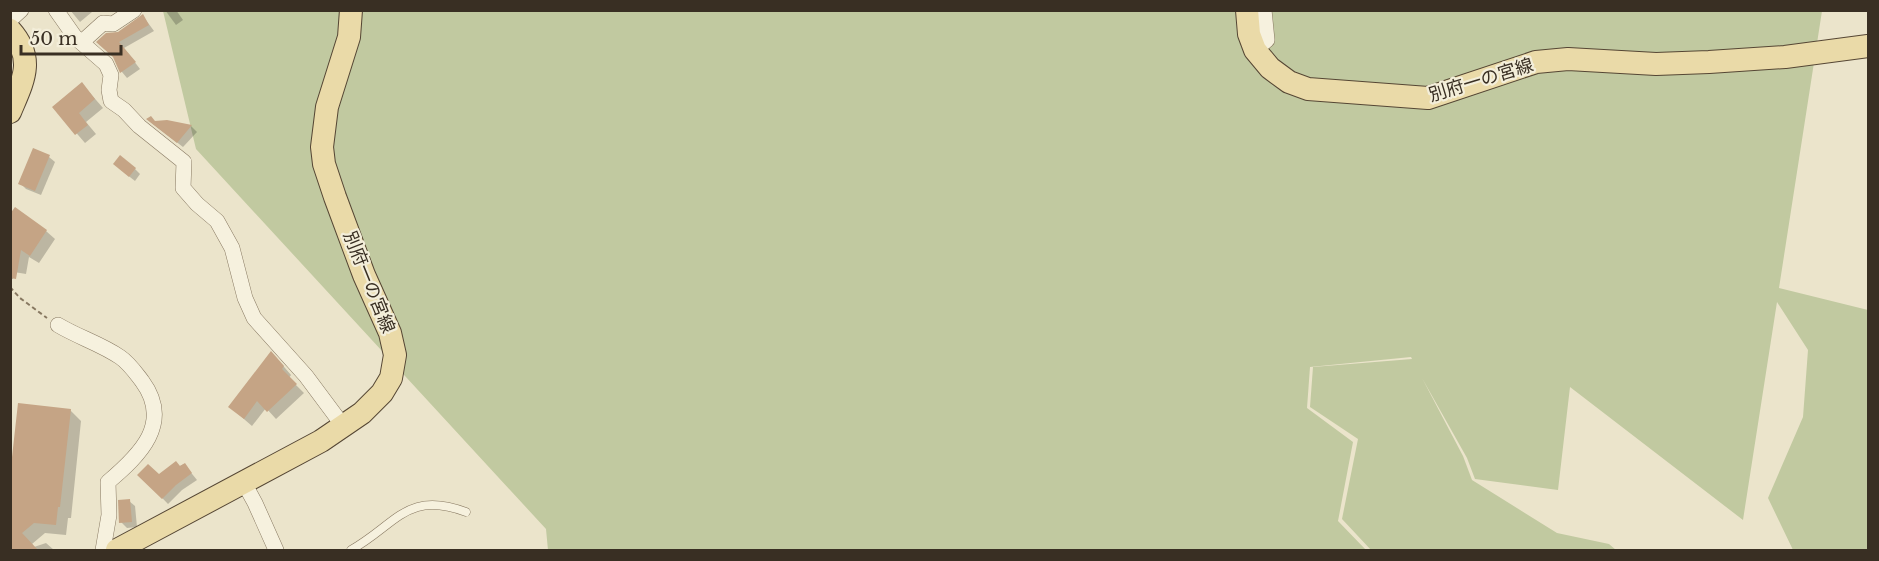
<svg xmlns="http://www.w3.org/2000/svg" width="1879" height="561" viewBox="0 0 1879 561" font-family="'Libre Baskerville','Noto Sans JP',serif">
  <rect width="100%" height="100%" fill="#ebe4cb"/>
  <!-- green -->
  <polygon fill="#c1c9a0" points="163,11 1822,11 1779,288 1868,310 1868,550 1793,550 1768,498 1803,417 1808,350 1777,302 1743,520 1570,387 1558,490 1475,479 1467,458 1422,378 1463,456 1472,480 1557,533 1609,544 1616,550 1371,550 1342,519 1358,439 1310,407 1313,367 1412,359 1411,357 1310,367 1307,408 1353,442 1338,521 1366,550 548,550 546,529 196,149"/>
  <!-- shadow -->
  <g fill="#0003">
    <polygon points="70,10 90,10 92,12 80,22"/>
    <polygon points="165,10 176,10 183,20 176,25"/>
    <polygon points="143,16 154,31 124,48 140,69 127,78 122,72 115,57 119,34"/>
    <polygon points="90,93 103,108 86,122 96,134 85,143 54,107"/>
    <polygon points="167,121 191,126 197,132 183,147 153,124"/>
    <polygon points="49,157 55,162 41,195 26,189 20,183"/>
    <polygon points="135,169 140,174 135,181 121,170"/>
    <polygon points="15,209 46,231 55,239 39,263 29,257 26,274 14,272 13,279 10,279 10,217"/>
    <polygon points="279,361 291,375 289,378 304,393 276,419 266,408 252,426 230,407"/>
    <polygon points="70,410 81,421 71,518 68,518 66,535 45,533 32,544 34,547 46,543 54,550 10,550 10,489"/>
    <polygon points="184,464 197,480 182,490 168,504 140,475 159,476"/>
    <polygon points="129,501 135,506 137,527 127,528 121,522"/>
  </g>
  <!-- building -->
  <g fill="#c5a485">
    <polygon points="143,14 149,25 119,42 136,62 120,73 113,57 96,42 106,33 118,32"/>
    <polygon points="82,82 95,99 79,113 88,125 75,135 52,107"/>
    <polygon points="151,116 155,121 167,120 192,125 177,143 146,119"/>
    <polygon points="33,148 50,155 35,191 18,184"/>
    <polygon points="120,155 136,168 129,177 113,164"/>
    <polygon points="15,207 47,230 30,256 21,250 16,279 10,278 10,214"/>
    <polygon points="271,351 284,366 282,369 297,384 267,412 257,401 244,419 228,407"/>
    <polygon points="18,403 71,409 60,507 58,507 56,525 34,523 22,533 38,550 10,550 10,475"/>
    <polygon points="176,461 180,466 185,463 192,473 176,485 162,499 137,475 148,464 159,474"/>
    <polygon points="130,499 132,522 119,523 118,500"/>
  </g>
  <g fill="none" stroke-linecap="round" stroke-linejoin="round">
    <!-- service casing -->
    <g stroke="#877861" stroke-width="9">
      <path id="service" d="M 351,550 C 397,524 407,490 466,512"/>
    </g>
    <!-- minor casing -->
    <g stroke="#877861" stroke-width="16">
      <g id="minor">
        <polyline points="56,10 75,37 106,64 111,75 109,90 111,101 124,110 139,126 184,162 183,188 197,204 217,221 232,248 245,298 254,318 306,376 344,427"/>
        <polyline points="10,20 21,10"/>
        <polyline points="82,42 103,23 113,24 134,10"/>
        <polyline points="1255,50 1267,40 1264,10"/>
        <path d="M 58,325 C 78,337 101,344 120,357 C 129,363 135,372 142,381 C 173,423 140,455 108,482 L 109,515 L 103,550"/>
        <polyline points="244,483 255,503 276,550"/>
      </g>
    </g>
    <!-- primary casing -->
    <g stroke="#554634" stroke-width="24">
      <g id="primary">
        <polyline points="1247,10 1249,34 1255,50 1270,68 1289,82 1308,89 1428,98 1536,62 1568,59 1656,64 1709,62 1785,57 1868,46"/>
        <path d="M 10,30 C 36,59 23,81 10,112"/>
        <polyline points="117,550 321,441 362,413 382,393 391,378 395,355 390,333 364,275 335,197 324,164 322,147 327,107 349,37 351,10"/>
      </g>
    </g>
    <!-- path -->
    <polyline stroke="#877861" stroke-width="2" stroke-dasharray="4.5 3" stroke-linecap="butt" points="10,287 20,298 47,318"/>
    <!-- service -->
    <use href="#service" stroke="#f6f1de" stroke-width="8"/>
    <!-- minor -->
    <use href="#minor" stroke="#f6f1de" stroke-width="15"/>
    <!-- primary -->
    <use href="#primary" stroke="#eadaa8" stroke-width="22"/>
  </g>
  <g text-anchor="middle" stroke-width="4.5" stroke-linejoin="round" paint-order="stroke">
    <!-- street labels -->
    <g font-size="18" fill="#392f23" stroke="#f3eeda">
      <text transform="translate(1481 80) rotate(-17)" y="6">別府一の宮線</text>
      <text transform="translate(369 282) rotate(68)" y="6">別府一の宮線</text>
    </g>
  </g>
  <!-- border -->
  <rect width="1879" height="561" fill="none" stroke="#392f23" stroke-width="24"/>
  <!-- scale -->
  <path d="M21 45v9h100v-9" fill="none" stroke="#392f23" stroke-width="3"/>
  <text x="30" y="45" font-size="18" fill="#392f23" stroke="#f3eeda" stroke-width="4.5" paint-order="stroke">50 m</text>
</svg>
